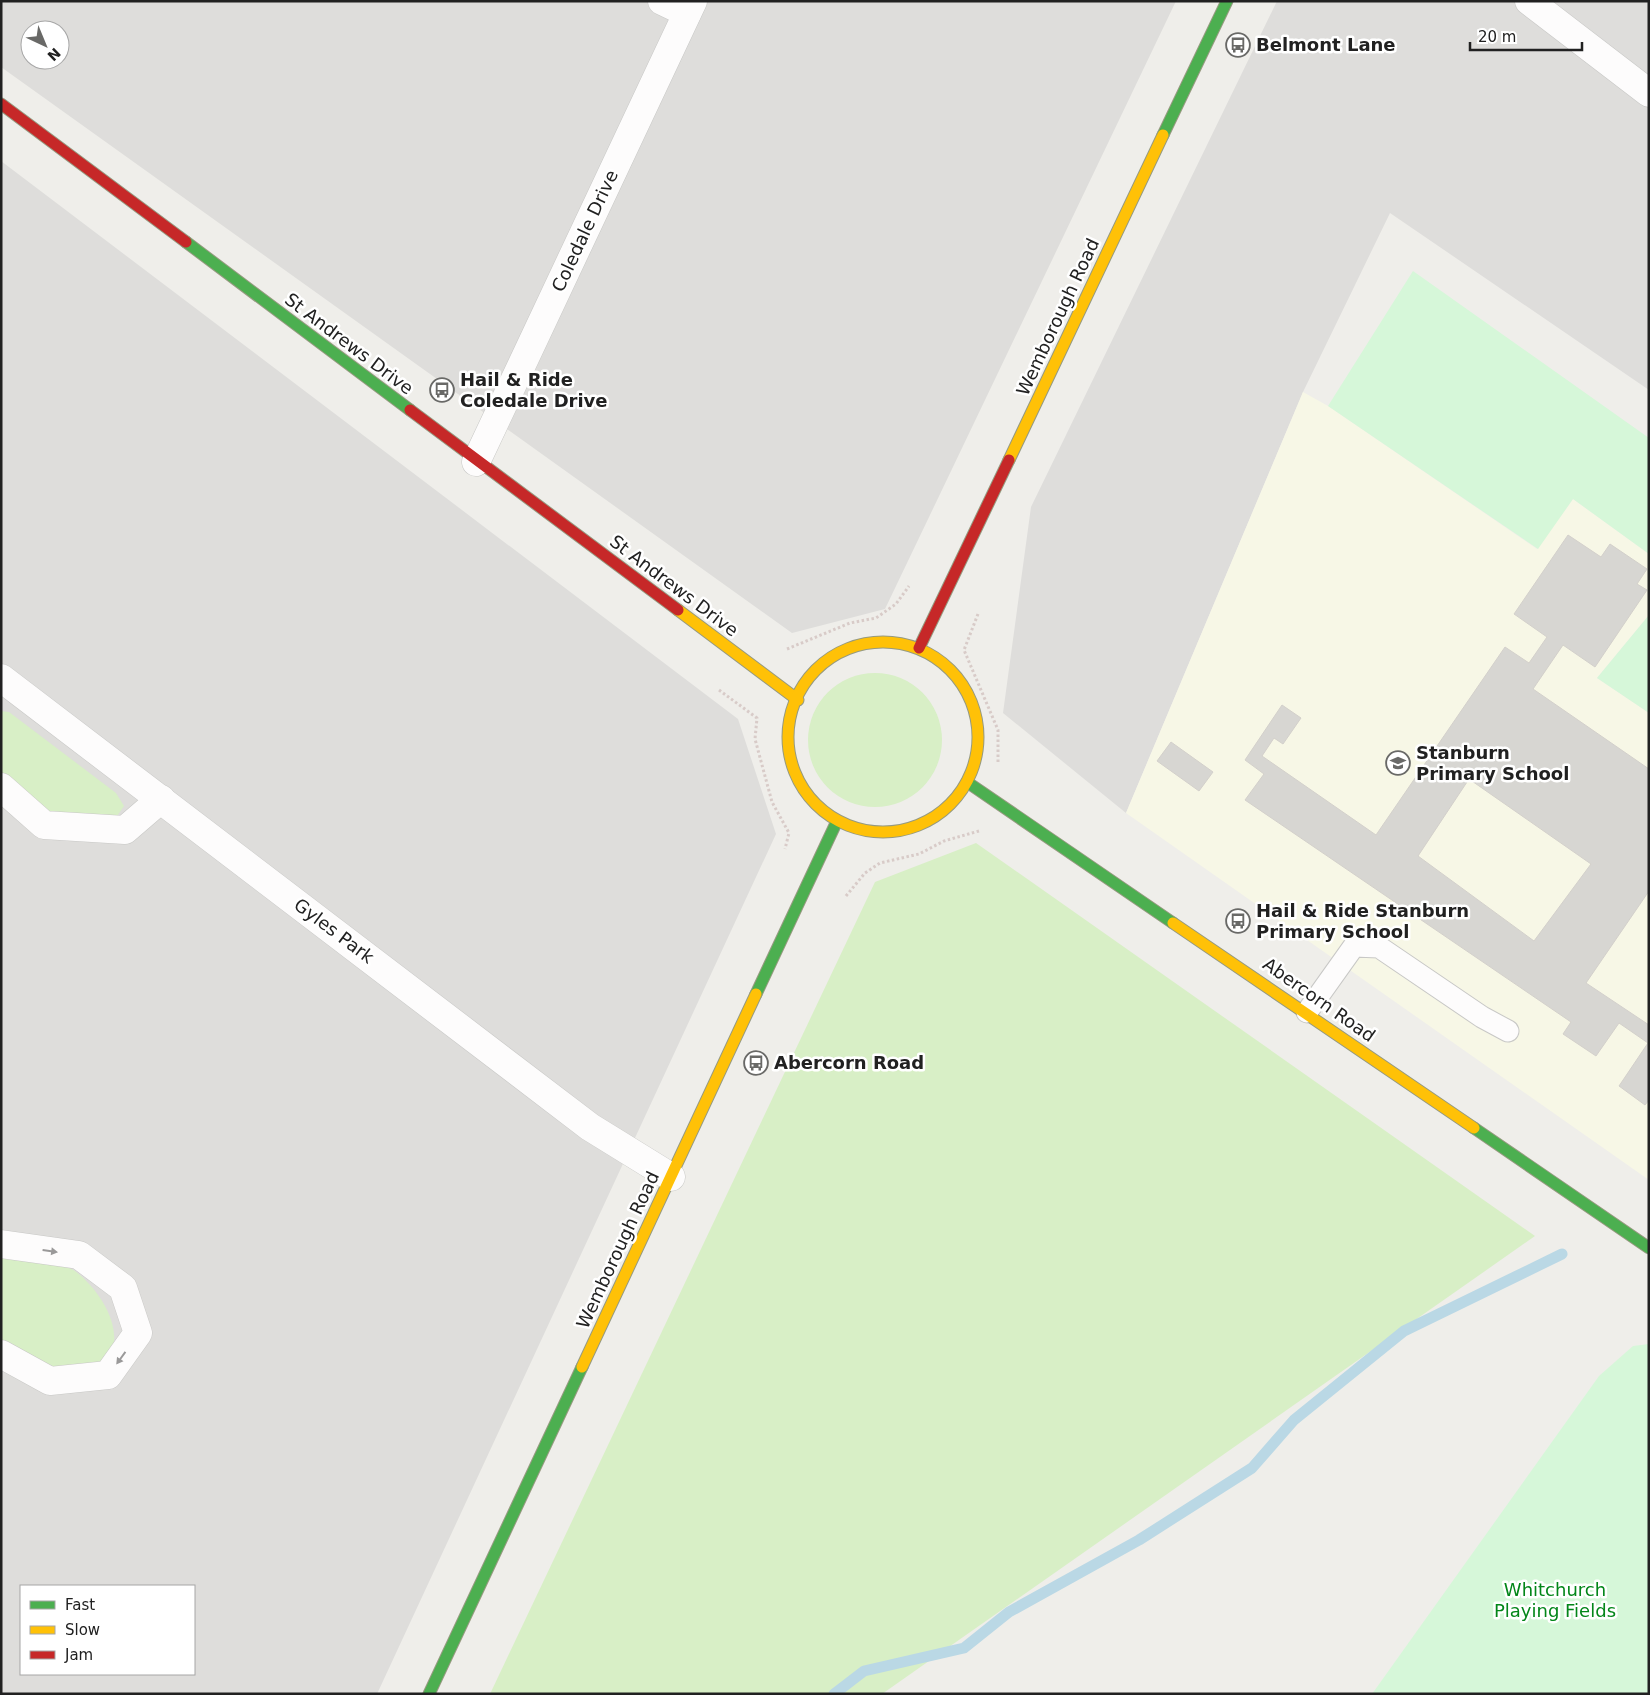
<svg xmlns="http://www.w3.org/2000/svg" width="1650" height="1695" viewBox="0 0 1650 1695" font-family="'DejaVu Sans',sans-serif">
  <rect width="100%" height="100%" fill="#efeeea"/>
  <!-- residential -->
  <g fill="#dedddb" fill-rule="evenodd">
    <path d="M 1,1 L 1176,1 L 885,609 L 792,633 L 1,67 ZM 30,30 L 60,30 L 60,60 L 30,60 Z"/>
    <polygon points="1277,1 1649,1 1649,390 1390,213 1303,392 1126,813 1003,713 1031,507"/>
    <path d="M 1,161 L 738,719 L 776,834 L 377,1694 L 1,1694 ZM 21,1586 L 194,1586 L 194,1674 L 21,1674 Z"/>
  </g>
  <!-- education -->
  <polygon fill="#f7f7e6" points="1303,392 1328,406 1537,549 1573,499 1649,554 1649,615 1597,678 1649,713 1649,1180 1126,813"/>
  <!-- grass -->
  <g fill="#d8efc6">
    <circle cx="875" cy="740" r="67"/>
    <polygon points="1,711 9,712 116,793 124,806 115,819 53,813 22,795 5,778 1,769"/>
    <polygon points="976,843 1535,1236 882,1694 490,1694 875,882"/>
    <path d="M 1,1252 C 14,1255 68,1265 75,1271 C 111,1298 141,1363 76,1373 C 64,1374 20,1358 5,1354 L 1,1350 Z"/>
  </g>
  <!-- park -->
  <g fill="#d6f7d9">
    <polygon points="1413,271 1649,438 1649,554 1573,499 1538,549 1328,406"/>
    <polygon points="1649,615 1649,713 1597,678"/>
    <polygon points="1649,1344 1649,1694 1372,1694 1599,1376 1633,1346"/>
  </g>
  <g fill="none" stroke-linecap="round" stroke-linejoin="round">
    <!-- stream -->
    <polyline stroke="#bad8e5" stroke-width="11" points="834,1694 864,1671 964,1648 1009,1612 1139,1540 1252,1468 1294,1420 1404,1331 1562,1254"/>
  </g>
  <!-- building -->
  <g fill="#d7d6d2" stroke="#d3d0cb" fill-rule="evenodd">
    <path d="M 1568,535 L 1601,557 L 1610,544 L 1647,569 L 1637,584 L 1647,590 L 1595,667 L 1563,645 L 1533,689 L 1649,769 L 1649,891 L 1586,983 L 1649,1025 L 1649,1100 L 1645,1105 L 1619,1086 L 1648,1043 L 1619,1023 L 1596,1056 L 1563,1034 L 1571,1022 L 1245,800 L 1264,774 L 1245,760 L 1282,705 L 1301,718 L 1283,744 L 1274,738 L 1262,756 L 1376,835 L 1505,647 L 1529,663 L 1547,637 L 1514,614 ZM 1469,779 L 1591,864 L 1534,941 L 1418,856 Z"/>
    <polygon points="1171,742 1213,772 1199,791 1157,761"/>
  </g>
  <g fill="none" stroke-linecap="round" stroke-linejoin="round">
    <!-- lane casing -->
    <g stroke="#c8c8c6" stroke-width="23">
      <polyline id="lane" points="1307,1012 1354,946 1379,947 1482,1017 1508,1031"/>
    </g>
    <!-- street casing -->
    <g stroke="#c8c8c6" stroke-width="29">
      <g id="street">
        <polyline points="662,1 687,13"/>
        <polyline points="1529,1 1649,93"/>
        <polyline points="476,462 693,1"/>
        <polyline points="1,678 590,1127 671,1177"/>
        <polyline points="1,787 44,825 125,830 161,799"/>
        <polyline points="1,1244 79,1255 123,1288 138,1333 108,1375 50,1381 1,1354"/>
      </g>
    </g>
    <!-- fast casing -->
    <g stroke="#969a80" stroke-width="13">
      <g id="fast">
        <polyline points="1163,135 1227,1"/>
        <polyline points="186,242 410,410"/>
        <polyline points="967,782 1173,923"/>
        <polyline points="756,994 837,821"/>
        <polyline points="1474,1128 1649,1248"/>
        <polyline points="429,1694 582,1367"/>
      </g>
    </g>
    <!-- slow casing -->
    <g stroke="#969a80" stroke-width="13">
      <g id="slow">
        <polyline points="1009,460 1163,135"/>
        <polyline points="678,610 798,700"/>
        <circle cx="883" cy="737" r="95"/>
        <polyline points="1173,923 1474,1128"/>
        <polyline points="582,1367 756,994"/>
      </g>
    </g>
    <!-- jam casing -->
    <g stroke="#969a80" stroke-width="13">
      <g id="jam">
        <polyline points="1,104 186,242"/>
        <polyline points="410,410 678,610"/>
        <polyline points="919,648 1009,460"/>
      </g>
    </g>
    <!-- path -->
    <g stroke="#d8cbc8" stroke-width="3" stroke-dasharray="2.5 2.5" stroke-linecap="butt">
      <polyline points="978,614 964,650 998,730 998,762"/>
      <polyline points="787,649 850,623 876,618 896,604 909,586"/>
      <polyline points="719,690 757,718 755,739 772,802 789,833 785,849"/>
      <polyline points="846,896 865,873 880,863 919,854 944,841 979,831"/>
    </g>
    <!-- lane -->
    <use href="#lane" stroke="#fdfcfc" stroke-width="21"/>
    <!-- street -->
    <use href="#street" stroke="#fdfcfc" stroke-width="28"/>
    <!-- fast -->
    <use href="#fast" stroke="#4caf50" stroke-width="11"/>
    <!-- slow -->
    <use href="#slow" stroke="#ffc107" stroke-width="11"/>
    <!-- jam -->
    <use href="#jam" stroke="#c62828" stroke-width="11"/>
  </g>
  <!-- one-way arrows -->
  <defs><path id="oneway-solid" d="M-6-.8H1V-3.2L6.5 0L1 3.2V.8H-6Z" transform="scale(1.25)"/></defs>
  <g fill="#9a9999">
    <use href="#oneway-solid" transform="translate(50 1251) rotate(8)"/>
    <use href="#oneway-solid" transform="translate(121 1358) rotate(126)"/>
  </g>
  <!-- icons -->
  <defs>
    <g id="bus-ring" transform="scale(1.25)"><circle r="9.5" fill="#fff" stroke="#696967" stroke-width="1.5"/><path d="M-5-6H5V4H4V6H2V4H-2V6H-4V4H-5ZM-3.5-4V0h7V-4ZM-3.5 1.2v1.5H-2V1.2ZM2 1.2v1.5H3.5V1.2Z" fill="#696967"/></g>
    <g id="school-ring" transform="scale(1.25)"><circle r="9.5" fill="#fff" stroke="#696967" stroke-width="1.5"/><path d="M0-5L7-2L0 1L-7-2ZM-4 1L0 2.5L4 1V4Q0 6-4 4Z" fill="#696967"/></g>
  </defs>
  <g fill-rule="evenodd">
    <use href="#bus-ring" x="1238" y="45"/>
    <use href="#bus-ring" x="442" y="390"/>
    <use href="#school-ring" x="1398" y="763"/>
    <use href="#bus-ring" x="1238" y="921"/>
    <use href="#bus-ring" x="756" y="1063"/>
  </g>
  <g text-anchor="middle" stroke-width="5" stroke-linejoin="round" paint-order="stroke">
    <!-- poi labels -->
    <g font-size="18" font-weight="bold" fill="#212121" stroke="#fff" text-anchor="start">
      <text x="1256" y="51">Belmont Lane</text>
      <text x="460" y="386">Hail &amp; Ride<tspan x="460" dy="21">Coledale Drive</tspan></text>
      <text x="1416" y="759">Stanburn<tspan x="1416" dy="21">Primary School</tspan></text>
      <text x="1256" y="917">Hail &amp; Ride Stanburn<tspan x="1256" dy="21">Primary School</tspan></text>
      <text x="774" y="1069">Abercorn Road</text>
    </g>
    <!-- street labels -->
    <g font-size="18" fill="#212121" stroke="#fff">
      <text transform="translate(585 231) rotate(-65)" y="6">Coledale Drive</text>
      <text transform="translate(1058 317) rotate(-65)" y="6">Wemborough Road</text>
      <text transform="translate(349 344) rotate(37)" y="6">St Andrews Drive</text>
      <text transform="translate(674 586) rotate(37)" y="6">St Andrews Drive</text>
      <text transform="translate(334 931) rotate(37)" y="6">Gyles Park</text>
      <text transform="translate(1319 1000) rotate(35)" y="6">Abercorn Road</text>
      <text transform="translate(618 1250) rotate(-65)" y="6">Wemborough Road</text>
    </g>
    <!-- park labels -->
    <g font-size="18" fill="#038619" stroke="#fff">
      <text x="1555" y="1596">Whitchurch<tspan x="1555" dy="21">Playing Fields</tspan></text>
    </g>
  </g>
  <!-- border -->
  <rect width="1650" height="1695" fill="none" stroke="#212121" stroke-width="5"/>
  <!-- legend -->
  <rect x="20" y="1585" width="175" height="90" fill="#ffffff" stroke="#a6a6a6"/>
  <rect x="30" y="1601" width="25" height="8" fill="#4caf50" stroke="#a6a6a6"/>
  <text x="65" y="1610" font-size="15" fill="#212121">Fast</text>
  <rect x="30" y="1626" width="25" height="8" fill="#ffc107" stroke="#a6a6a6"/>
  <text x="65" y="1635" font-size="15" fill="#212121">Slow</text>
  <rect x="30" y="1651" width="25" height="8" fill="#c62828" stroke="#a6a6a6"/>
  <text x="65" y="1660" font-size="15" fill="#212121">Jam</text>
  <!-- north arrow -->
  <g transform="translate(45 45) rotate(136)"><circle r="24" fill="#ffffff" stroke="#a6a6a6"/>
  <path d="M0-4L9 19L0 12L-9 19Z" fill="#696967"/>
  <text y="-8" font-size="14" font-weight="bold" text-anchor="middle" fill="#212121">N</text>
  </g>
  <!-- scale -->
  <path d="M1470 42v8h112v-8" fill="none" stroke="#212121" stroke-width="2.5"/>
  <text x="1478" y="42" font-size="15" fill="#212121" stroke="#ffffff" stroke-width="4" paint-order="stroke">20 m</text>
</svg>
